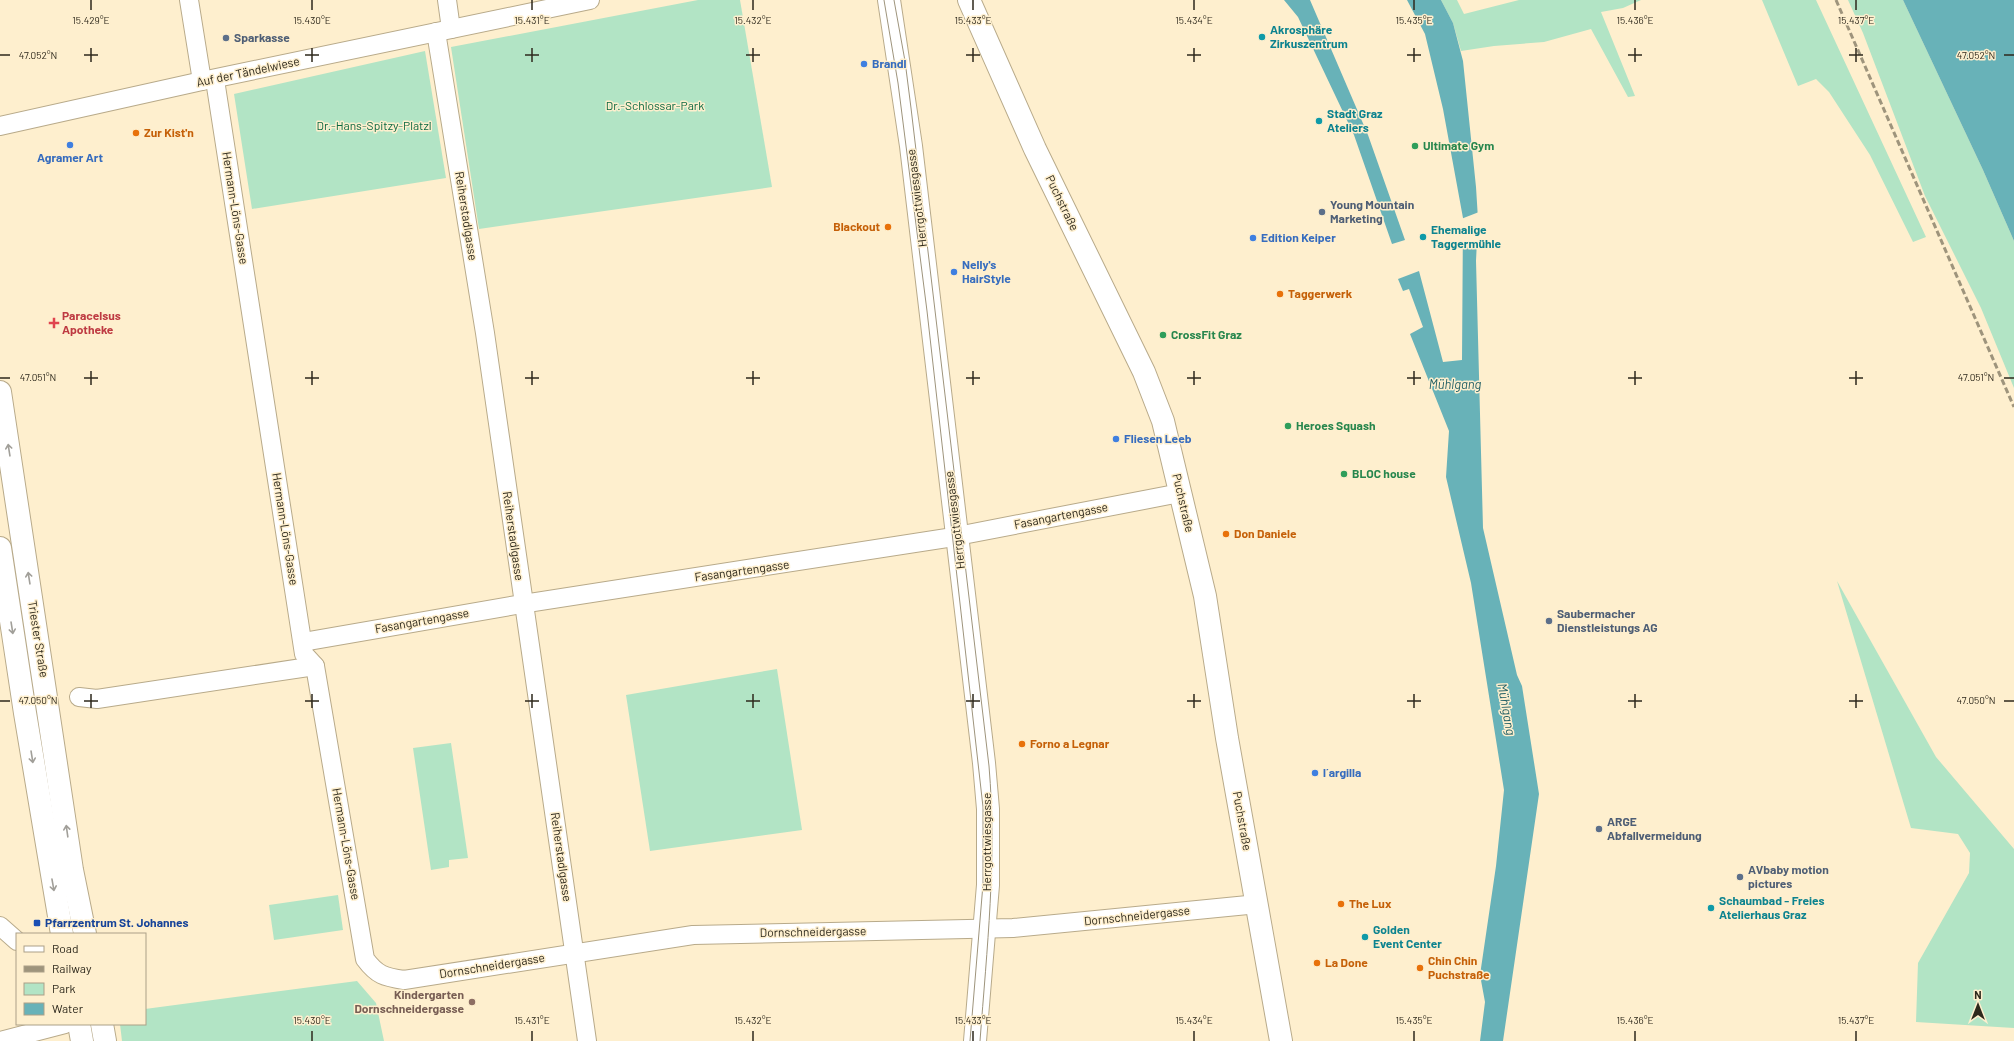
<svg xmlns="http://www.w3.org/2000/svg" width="2014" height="1041" viewBox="0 0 2014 1041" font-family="Barlow,sans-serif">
  <rect width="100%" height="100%" fill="#feefce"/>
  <!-- green -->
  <g fill="#b2e4c5">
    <polygon points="698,0 740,0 772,187 479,229 451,47"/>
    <polygon points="1441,0 1457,0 1464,14 1519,0 1641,0 1623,8 1601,12 1635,96 1628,97 1591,29 1544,42 1494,46 1461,51 1453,23"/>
    <polygon points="1762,0 1816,0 1926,237 1913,242 1870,155 1829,92 1816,79 1798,86"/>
    <polygon points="1848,0 1903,0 1983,170 2014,241 2014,388 1981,308 1925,196 1863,33"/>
    <polygon points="425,51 446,178 252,209 234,94"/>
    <polygon points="1837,581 1936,757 2014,849 2014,1028 1916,1022 1918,963 1969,873 1970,853 1958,834 1911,828"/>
    <polygon points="777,669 802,830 650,851 626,695"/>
    <polygon points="451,743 468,858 449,860 449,867 431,870 413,748"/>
    <polygon points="338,895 343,930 274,940 269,905"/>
    <polygon points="357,981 376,1003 384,1041 122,1041 120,1024 145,1024 145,1009"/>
  </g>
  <!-- water -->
  <g fill="#68b2b8">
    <polygon points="1284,0 1310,0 1368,135 1405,240 1392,244 1354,135 1298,17"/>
    <polygon points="1407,0 1441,0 1453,23 1463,61 1476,187 1478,219 1476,261 1483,528 1517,675 1522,686 1539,794 1503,1041 1480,1041 1485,1002 1480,975 1496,866 1504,790 1471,583 1446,477 1449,431 1410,334 1423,327 1409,289 1403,291 1398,279 1419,271 1443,362 1462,360 1463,218 1443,109 1425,34"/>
    <polygon points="1903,0 2014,0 2014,241 1983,170"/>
  </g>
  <!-- pier -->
  <polygon fill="#feefce" points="1479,212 1478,246 1462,248 1461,219"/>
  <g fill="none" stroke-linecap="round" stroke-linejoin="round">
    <!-- minor casing -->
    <g stroke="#b8aa8a" stroke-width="20">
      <g id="minor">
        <polyline points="189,0 202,81"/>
        <polyline points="447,0 451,29"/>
        <polyline points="436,32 485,333 587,1041"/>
        <path d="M 215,80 L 304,654 L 315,666 L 365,959 C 377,975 384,977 404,980 L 693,935 L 1013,928 L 1258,904"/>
        <polyline points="0,126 202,81 590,0"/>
        <polyline points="303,642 522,604 947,538 1180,493"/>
        <polyline points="79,697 97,699 315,666"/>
        <polyline points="0,926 17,941"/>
        <polyline points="0,1041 65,1024"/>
      </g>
    </g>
    <!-- tertiary casing -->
    <g stroke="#b8aa8a" stroke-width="24">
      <polyline id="tertiary" points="889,0 911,146 984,763 988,809 988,885 975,1041"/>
    </g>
    <!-- secondary casing -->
    <g stroke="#b8aa8a" stroke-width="24">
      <polyline id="secondary" points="969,0 1035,149 1144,372 1163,421 1205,596 1227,738 1281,1041"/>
    </g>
    <!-- primary casing -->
    <g stroke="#b8aa8a" stroke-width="24">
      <g id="primary">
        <polyline points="0,392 72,870 85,934"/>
        <polyline points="0,548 25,713 62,934"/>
        <polyline points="79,1024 82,1041"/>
        <polyline points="102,1024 105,1041"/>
      </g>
    </g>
    <!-- minor -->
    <use href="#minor" stroke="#fff" stroke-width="18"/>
    <!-- tertiary -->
    <use href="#tertiary" stroke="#fff" stroke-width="22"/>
    <!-- secondary -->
    <use href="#secondary" stroke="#fff" stroke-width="22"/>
    <!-- primary -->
    <use href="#primary" stroke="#fff" stroke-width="22"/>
    <!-- tram -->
    <g stroke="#9e947c" stroke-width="1">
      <polyline points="884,0 898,83 927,311 983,807 983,884 970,1041"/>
      <path d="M 894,0 L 905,61 L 911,108 L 989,766 C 997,860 987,947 980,1041"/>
    </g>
    <!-- rail -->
    <polyline stroke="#9e947c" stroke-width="3" stroke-dasharray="6 3" stroke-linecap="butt" points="1836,0 2014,407"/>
  </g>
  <!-- one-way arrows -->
  <defs><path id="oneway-shaft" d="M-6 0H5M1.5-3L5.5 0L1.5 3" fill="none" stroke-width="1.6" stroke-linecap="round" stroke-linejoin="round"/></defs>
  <g stroke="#a19f99">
    <use href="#oneway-shaft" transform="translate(9 450) rotate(-99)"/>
    <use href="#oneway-shaft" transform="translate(29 578) rotate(-99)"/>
    <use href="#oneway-shaft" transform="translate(12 628) rotate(81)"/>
    <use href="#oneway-shaft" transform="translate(32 757) rotate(81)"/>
    <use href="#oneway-shaft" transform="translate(67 831) rotate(-98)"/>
    <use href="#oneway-shaft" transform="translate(53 885) rotate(80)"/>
  </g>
  <!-- ticks -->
  <path fill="none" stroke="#2e291c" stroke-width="1.5" d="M 91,0 L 91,10M 312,0 L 312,10M 532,0 L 532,10M 753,0 L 753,10M 973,0 L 973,10M 1194,0 L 1194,10M 1414,0 L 1414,10M 1635,0 L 1635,10M 1856,0 L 1856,10M 91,48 L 91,62M 312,48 L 312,62M 532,48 L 532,62M 753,48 L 753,62M 973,48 L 973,62M 1194,48 L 1194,62M 1414,48 L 1414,62M 1635,48 L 1635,62M 1856,48 L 1856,62M 0,55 L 10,55M 84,55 L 98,55M 305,55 L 319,55M 525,55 L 539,55M 746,55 L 760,55M 966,55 L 980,55M 1187,55 L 1201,55M 1407,55 L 1421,55M 1628,55 L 1642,55M 1849,55 L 1863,55M 2004,55 L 2014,55M 91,371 L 91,385M 312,371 L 312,385M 532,371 L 532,385M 753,371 L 753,385M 973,371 L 973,385M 1194,371 L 1194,385M 1414,371 L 1414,385M 1635,371 L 1635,385M 1856,371 L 1856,385M 0,378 L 10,378M 84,378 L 98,378M 305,378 L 319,378M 525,378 L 539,378M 746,378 L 760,378M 966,378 L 980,378M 1187,378 L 1201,378M 1407,378 L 1421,378M 1628,378 L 1642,378M 1849,378 L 1863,378M 2004,378 L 2014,378M 91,694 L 91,708M 312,694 L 312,708M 532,694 L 532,708M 753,694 L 753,708M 973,694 L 973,708M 1194,694 L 1194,708M 1414,694 L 1414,708M 1635,694 L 1635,708M 1856,694 L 1856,708M 0,701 L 10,701M 84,701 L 98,701M 305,701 L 319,701M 525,701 L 539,701M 746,701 L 760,701M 966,701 L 980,701M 1187,701 L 1201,701M 1407,701 L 1421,701M 1628,701 L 1642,701M 1849,701 L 1863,701M 2004,701 L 2014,701M 312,1031 L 312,1041M 532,1031 L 532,1041M 753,1031 L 753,1041M 973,1031 L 973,1041M 1194,1031 L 1194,1041M 1414,1031 L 1414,1041M 1635,1031 L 1635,1041M 1856,1031 L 1856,1041"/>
  <!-- markers -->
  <g fill="#0f9aa8" stroke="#feefce" stroke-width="1.5">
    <circle cx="1262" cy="37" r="4"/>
    <circle cx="1319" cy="121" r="4"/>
    <circle cx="1423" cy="237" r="4"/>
    <circle cx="1711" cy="908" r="4"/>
    <circle cx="1365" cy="937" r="4"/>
  </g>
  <g fill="#5c6f8a" stroke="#feefce" stroke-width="1.5">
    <circle cx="226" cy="38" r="4"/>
    <circle cx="1322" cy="212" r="4"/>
    <circle cx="1549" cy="621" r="4"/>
    <circle cx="1599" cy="829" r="4"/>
    <circle cx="1740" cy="877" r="4"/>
  </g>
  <g fill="#3f7fe0" stroke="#feefce" stroke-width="1.5">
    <circle cx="864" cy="64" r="4"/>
    <circle cx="70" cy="145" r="4"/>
    <circle cx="1253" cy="238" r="4"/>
    <circle cx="954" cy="272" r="4"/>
    <circle cx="1116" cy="439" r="4"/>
    <circle cx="1315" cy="773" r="4"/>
  </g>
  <g fill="#e8710a" stroke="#feefce" stroke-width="1.5">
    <circle cx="136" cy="133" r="4"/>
    <circle cx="888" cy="227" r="4"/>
    <circle cx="1280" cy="294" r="4"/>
    <circle cx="1226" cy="534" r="4"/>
    <circle cx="1022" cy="744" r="4"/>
    <circle cx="1341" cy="904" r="4"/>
    <circle cx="1317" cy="963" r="4"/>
    <circle cx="1420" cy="968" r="4"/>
  </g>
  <g fill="#2e9e5b" stroke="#feefce" stroke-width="1.5">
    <circle cx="1415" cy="146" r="4"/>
    <circle cx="1163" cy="335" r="4"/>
    <circle cx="1288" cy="426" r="4"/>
    <circle cx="1344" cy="474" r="4"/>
  </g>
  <path fill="#e0444e" stroke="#feefce" stroke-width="1.5" d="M52 317h4v4h4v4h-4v4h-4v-4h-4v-4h4z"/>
  <rect fill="#1a4fb4" stroke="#feefce" stroke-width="1.5" x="33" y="919" width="8" height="8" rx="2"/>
  <circle fill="#8d6e63" stroke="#feefce" stroke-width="1.5" cx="472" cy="1002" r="4"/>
  <g text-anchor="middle" stroke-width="3" stroke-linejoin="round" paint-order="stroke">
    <!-- culture labels -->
    <g font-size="12" font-weight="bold" fill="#0d838f" stroke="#feefce" text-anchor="start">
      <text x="1270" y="34">Akrosphäre<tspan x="1270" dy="14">Zirkuszentrum</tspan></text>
      <text x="1327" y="118">Stadt Graz<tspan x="1327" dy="14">Ateliers</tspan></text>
      <text x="1431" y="234">Ehemalige<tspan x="1431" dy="14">Taggermühle</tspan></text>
      <text x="1719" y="905">Schaumbad - Freies<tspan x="1719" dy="14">Atelierhaus Graz</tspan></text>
      <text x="1373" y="934">Golden<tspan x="1373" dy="14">Event Center</tspan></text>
    </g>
    <!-- service labels -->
    <g font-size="12" font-weight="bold" fill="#4e5e75" stroke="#feefce" text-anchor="start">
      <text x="234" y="42">Sparkasse</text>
      <text x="1330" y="209">Young Mountain<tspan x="1330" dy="14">Marketing</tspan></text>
      <text x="1557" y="618">Saubermacher<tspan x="1557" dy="14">Dienstleistungs AG</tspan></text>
      <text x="1607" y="826">ARGE<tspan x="1607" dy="14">Abfallvermeidung</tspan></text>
      <text x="1748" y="874">AVbaby motion<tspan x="1748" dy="14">pictures</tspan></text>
    </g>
    <!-- shop labels -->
    <g font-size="12" font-weight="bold" fill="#366cbe" stroke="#feefce" text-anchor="start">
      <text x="872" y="68">Brandl</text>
      <text x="70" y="162" text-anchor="middle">Agramer Art</text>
      <text x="1261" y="242">Edition Keiper</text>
      <text x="962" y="269">Nelly's<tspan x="962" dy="14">HairStyle</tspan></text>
      <text x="1124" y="443">Fliesen Leeb</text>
      <text x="1323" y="777">l´argilla</text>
    </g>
    <!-- street labels -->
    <g font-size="12" fill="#2e291c" stroke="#feefce">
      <text transform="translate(248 72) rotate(-12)" y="4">Auf der Tändelwiese</text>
      <text transform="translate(917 198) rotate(-97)" y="4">Herrgottwiesgasse</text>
      <text transform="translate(1062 203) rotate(64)" y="4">Puchstraße</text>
      <text transform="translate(235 208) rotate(81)" y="4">Hermann-Löns-Gasse</text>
      <text transform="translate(466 216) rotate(81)" y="4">Reiherstadlgasse</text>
      <text transform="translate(1183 503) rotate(77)" y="4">Puchstraße</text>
      <text transform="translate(1061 516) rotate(-11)" y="4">Fasangartengasse</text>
      <text transform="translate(955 520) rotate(-97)" y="4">Herrgottwiesgasse</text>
      <text transform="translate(285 529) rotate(81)" y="4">Hermann-Löns-Gasse</text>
      <text transform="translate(513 536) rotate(82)" y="4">Reiherstadlgasse</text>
      <text transform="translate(742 571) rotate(-8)" y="4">Fasangartengasse</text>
      <text transform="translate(422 621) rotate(-10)" y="4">Fasangartengasse</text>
      <text transform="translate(38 639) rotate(81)" y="4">Triester Straße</text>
      <text transform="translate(1242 821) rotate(80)" y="4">Puchstraße</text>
      <text transform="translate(987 842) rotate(-90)" y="4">Herrgottwiesgasse</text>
      <text transform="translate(346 844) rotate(80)" y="4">Hermann-Löns-Gasse</text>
      <text transform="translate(561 857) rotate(82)" y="4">Reiherstadlgasse</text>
      <text transform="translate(1137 916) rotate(-6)" y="4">Dornschneidergasse</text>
      <text transform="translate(813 932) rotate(-1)" y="4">Dornschneidergasse</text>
      <text transform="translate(492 966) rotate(-9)" y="4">Dornschneidergasse</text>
    </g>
    <!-- park labels -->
    <g font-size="12" fill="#096840" stroke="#feefce">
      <text x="655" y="110">Dr.-Schlossar-Park</text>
      <text x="374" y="130">Dr.-Hans-Spitzy-Platzl</text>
    </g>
    <!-- food labels -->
    <g font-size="12" font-weight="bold" fill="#c56008" stroke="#feefce" text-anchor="start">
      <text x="144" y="137">Zur Kist'n</text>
      <text x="880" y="231" text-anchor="end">Blackout</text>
      <text x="1288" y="298">Taggerwerk</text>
      <text x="1234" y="538">Don Daniele</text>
      <text x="1030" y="748">Forno a Legnar</text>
      <text x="1349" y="908">The Lux</text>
      <text x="1428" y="965">Chin Chin<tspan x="1428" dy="14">Puchstraße</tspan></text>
      <text x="1325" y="967">La Done</text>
    </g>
    <!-- leisure labels -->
    <g font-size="12" font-weight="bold" fill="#27864d" stroke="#feefce" text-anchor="start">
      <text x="1423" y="150">Ultimate Gym</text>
      <text x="1171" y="339">CrossFit Graz</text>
      <text x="1296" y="430">Heroes Squash</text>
      <text x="1352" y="478">BLOC house</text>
    </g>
    <!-- health labels -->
    <g font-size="12" font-weight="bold" fill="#be3a42" stroke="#feefce" text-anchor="start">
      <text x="62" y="320">Paracelsus<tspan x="62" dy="14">Apotheke</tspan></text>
    </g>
    <!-- transit labels -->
    <g font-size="12" font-weight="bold" fill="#164399" stroke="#feefce" text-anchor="start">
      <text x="45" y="927">Pfarrzentrum St. Johannes</text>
    </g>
    <!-- education labels -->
    <g font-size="12" font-weight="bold" fill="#785e54" stroke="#feefce" text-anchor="end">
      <text x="464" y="999">Kindergarten<tspan x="464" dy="14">Dornschneidergasse</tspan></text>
    </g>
    <!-- water labels -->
    <g font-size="13" font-style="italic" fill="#246166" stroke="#feefce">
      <text x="1455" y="389">Mühlgang</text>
      <text transform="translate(1507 709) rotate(80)" y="5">Mühlgang</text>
    </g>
  </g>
  <g font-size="10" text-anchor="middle" fill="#2e291c" stroke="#feefce" stroke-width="3" stroke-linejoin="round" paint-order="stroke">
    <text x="91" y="24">15.429°E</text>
    <text x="312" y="24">15.430°E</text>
    <text x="532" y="24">15.431°E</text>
    <text x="753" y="24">15.432°E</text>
    <text x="973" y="24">15.433°E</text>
    <text x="1194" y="24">15.434°E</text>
    <text x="1414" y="24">15.435°E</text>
    <text x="1635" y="24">15.436°E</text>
    <text x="1856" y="24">15.437°E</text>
    <text x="38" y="59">47.052°N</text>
    <text x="1976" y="59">47.052°N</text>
    <text x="38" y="381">47.051°N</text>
    <text x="1976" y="381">47.051°N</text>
    <text x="38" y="704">47.050°N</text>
    <text x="1976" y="704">47.050°N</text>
    <text x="312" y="1024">15.430°E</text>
    <text x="532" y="1024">15.431°E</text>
    <text x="753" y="1024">15.432°E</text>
    <text x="973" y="1024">15.433°E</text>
    <text x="1194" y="1024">15.434°E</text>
    <text x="1414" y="1024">15.435°E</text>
    <text x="1635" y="1024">15.436°E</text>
    <text x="1856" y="1024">15.437°E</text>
  </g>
  <!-- legend -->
  <rect x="16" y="933" width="130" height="92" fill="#feefce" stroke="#aba087"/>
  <rect x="24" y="946" width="20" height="6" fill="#ffffff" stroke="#aba087"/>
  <text x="52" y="953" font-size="12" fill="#2e291c">Road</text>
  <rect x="24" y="966" width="20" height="6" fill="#9e947c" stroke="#aba087"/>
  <text x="52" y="973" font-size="12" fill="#2e291c">Railway</text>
  <rect x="24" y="983" width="20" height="12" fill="#b2e4c5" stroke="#aba087"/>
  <text x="52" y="993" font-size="12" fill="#2e291c">Park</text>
  <rect x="24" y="1003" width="20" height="12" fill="#68b2b8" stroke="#aba087"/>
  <text x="52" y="1013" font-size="12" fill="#2e291c">Water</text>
  <!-- north arrow -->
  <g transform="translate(1978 1005)" stroke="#feefce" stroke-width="3" paint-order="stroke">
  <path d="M0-3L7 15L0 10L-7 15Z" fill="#2e291c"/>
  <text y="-6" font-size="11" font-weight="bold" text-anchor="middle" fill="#2e291c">N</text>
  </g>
</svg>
